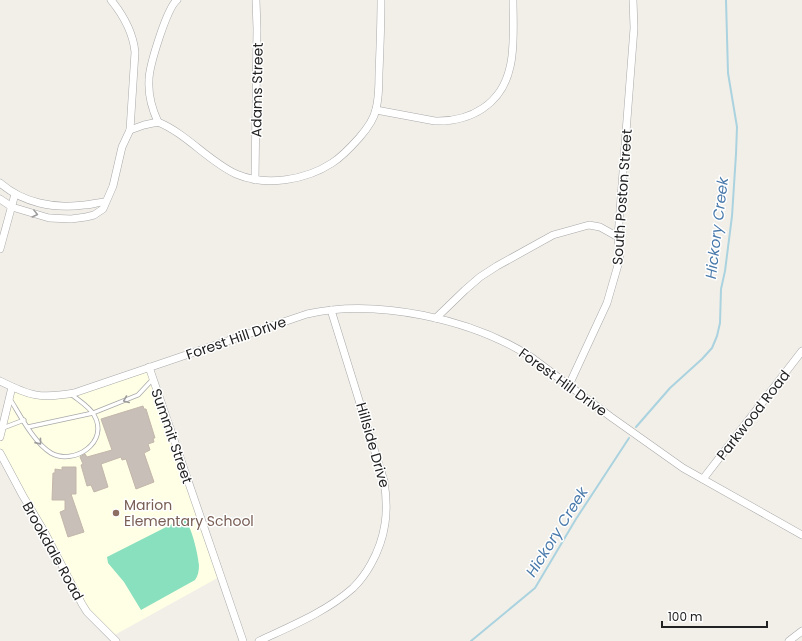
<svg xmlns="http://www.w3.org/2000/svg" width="802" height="641" viewBox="0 0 802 641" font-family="Poppins,sans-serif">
  <rect width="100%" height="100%" fill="#f2efe9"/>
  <!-- education -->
  <polygon fill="#ffffe5" points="149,367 221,576 111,637 87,612 0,453 0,438 12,387 27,393 59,396"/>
  <!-- pitch -->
  <path fill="#88e0be" d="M 182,519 L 184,519 C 192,526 198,555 199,565 C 199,571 198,576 195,580 L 141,610 L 124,582 L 108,563 L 107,557 Z"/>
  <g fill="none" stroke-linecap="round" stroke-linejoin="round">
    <!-- stream -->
    <g stroke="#aad3df" stroke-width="2">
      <polyline points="636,427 670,388 702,359 712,348 717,336 720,323 721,289 725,271 732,216 736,154 737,127 728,73 726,0"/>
      <polyline points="471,641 535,588 576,519 629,438"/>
    </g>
  </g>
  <!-- building -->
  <g fill="#c7bfb8" stroke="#c4b6ab">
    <polygon points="143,406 144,409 146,409 155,438 153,438 154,442 148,444 150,450 144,453 154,482 136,489 126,459 122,460 121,457 101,464 108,487 94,492 91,485 87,486 81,465 83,464 80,457 85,454 87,457 112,450 101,419"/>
    <polygon points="62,467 76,467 76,494 71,494 84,532 68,537 60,512 65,510 65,500 52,500 53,473 55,473 55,469 62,470"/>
  </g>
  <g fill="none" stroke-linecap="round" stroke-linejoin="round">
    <!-- lane casing -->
    <g stroke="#a9a9a9" stroke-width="5">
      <g id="lane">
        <path d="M 10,399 C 20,415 34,443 51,453 C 74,466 110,442 94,415 C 90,407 78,400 71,394"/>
        <polyline points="28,427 93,413 138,395 153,379"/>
        <polyline points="3,428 24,420"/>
      </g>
    </g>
    <!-- street casing -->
    <g stroke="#a9a9a9" stroke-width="8">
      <g id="street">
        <path d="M 376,110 L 435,121 C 471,122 502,104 510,67 C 515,48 513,20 513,0"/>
        <path d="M 158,122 C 152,109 148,95 149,80 C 149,66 167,8 177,0"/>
        <path d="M 130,130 L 144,125 L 158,122 C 187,134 208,161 236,174 C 266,187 306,180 332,163 C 343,156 351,147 359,138 C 366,130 374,120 376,109 C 379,98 379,85 379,73 C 380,49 381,24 381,0"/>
        <polyline points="255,180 257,29 256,0"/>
        <path d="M 0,183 C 23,203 54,209 84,205 C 91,205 98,202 105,202"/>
        <path d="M 0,199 L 12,207 L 49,218 L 71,219 L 86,217 L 94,215 L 103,209 L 113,186 L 122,147 L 130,130 L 135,52 C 133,32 124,16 111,0"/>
        <polyline points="0,249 15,194"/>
        <polyline points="436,318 465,290 480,277 497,266 553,235 589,225 600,227 618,237"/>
        <polyline points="149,367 243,641"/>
        <path d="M 0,381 C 30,396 40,399 74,393 L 307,314 C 376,298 472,319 531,357 L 611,417 L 683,468 L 802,535"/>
        <polyline points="569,385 607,303 620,258 618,237 634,28 633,0"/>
        <polyline points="0,437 12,387"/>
        <polyline points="0,453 23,496 44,531 82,604 87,612 116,641"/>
        <polyline points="703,479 802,351"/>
        <path d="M 259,641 C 291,626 326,612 353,588 C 360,581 366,573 371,564 C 386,537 389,511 384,481 L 331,310"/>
        <polyline points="789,641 802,631"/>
      </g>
    </g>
    <!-- lane -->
    <use href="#lane" stroke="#fff" stroke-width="3.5"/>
    <!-- street -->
    <use href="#street" stroke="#fff" stroke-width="7"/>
  </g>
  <!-- one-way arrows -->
  <defs><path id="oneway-chevron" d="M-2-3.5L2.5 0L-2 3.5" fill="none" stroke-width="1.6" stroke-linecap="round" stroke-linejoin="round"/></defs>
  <g stroke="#9c9c9c">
    <use href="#oneway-chevron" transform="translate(35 214) rotate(14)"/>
    <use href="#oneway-chevron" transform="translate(126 400) rotate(158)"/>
    <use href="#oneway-chevron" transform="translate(39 442) rotate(51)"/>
  </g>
  <!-- markers -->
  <circle fill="#8d6e63" stroke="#fff" stroke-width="1.5" cx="116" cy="513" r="4"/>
  <g text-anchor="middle" stroke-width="3" stroke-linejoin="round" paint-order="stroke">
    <!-- street labels -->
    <g font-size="14" fill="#222" stroke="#fff">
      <text transform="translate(257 90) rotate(-89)" y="5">Adams Street</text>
      <text transform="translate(622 197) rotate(-86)" y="5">South Poston Street</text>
      <text transform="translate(236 338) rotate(-19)" y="5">Forest Hill Drive</text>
      <text transform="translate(563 382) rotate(36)" y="5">Forest Hill Drive</text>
      <text transform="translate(753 415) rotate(-52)" y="5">Parkwood Road</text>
      <text transform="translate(172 436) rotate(71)" y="5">Summit Street</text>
      <text transform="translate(373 445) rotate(74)" y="5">Hillside Drive</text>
      <text transform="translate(53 551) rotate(61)" y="5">Brookdale Road</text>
    </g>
    <!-- education labels -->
    <g font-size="14" fill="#785e54" stroke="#fff" text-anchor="start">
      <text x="124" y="510">Marion<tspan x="124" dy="16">Elementary School</tspan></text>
    </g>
    <!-- water labels -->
    <g font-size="15" font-style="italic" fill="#4a7aab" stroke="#fff">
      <text transform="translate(717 228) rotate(-83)" y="5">Hickory Creek</text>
      <text transform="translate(557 532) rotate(-58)" y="5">Hickory Creek</text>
    </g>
  </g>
  <!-- scale -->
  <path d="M662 621v6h105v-6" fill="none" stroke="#222222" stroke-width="2"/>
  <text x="668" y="621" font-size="12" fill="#222222" stroke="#ffffff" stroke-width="3" paint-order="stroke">100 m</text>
</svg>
